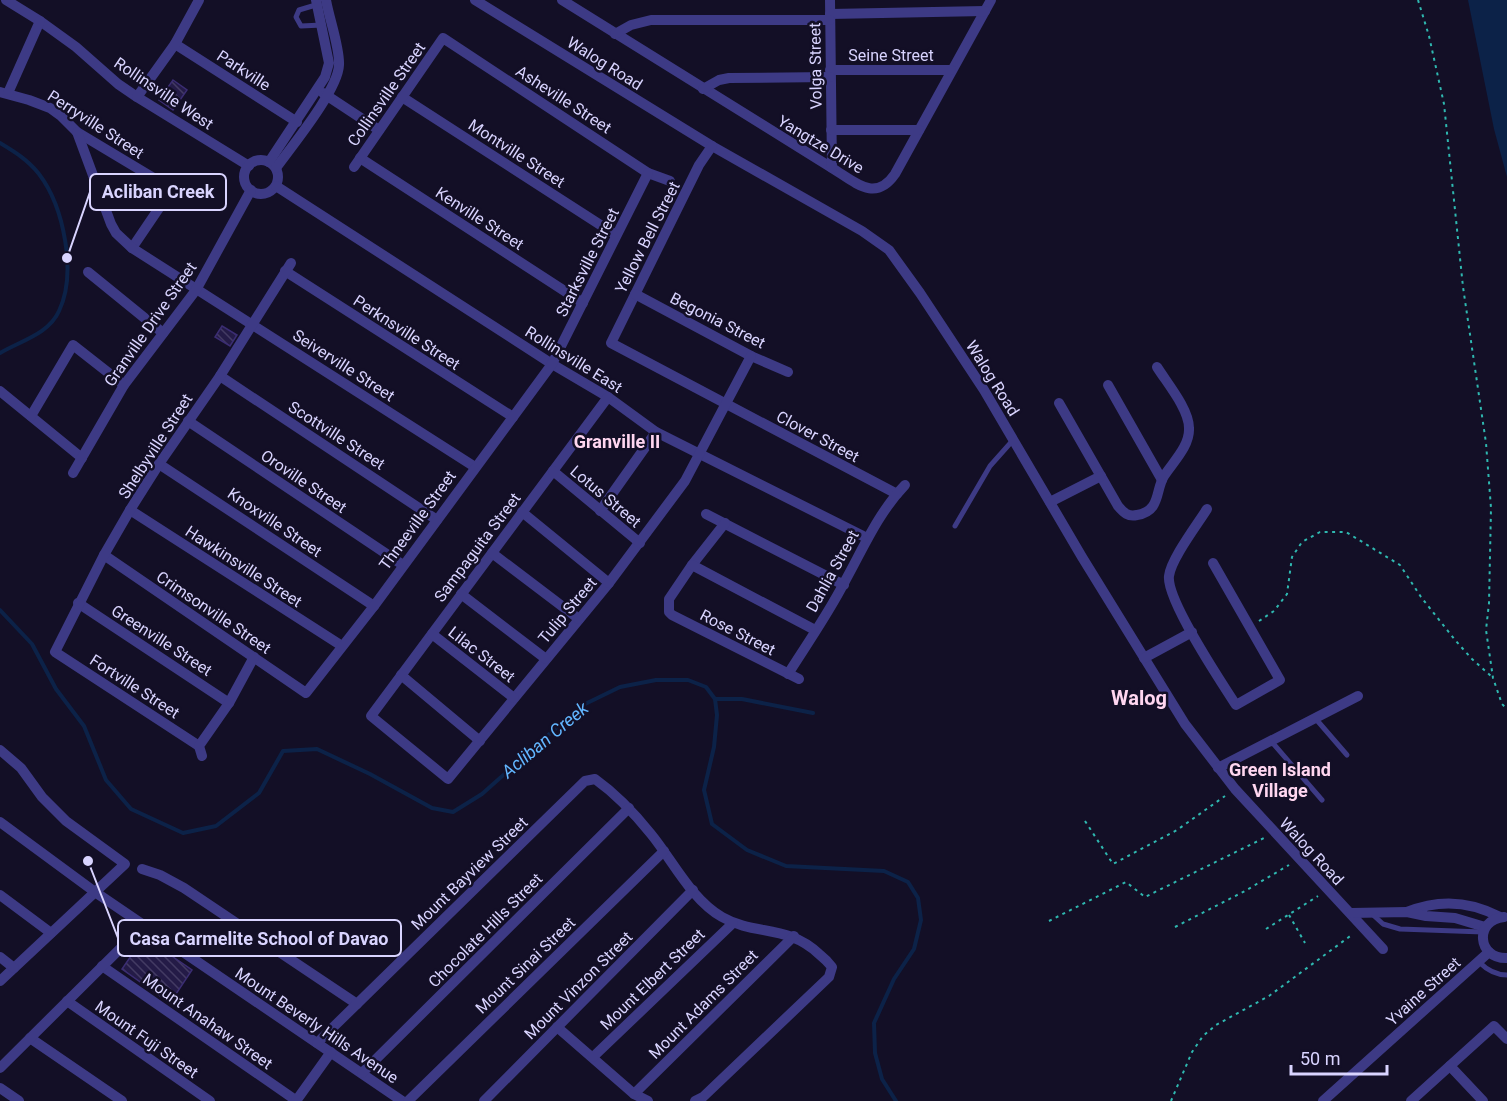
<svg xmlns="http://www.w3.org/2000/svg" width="1507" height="1101" viewBox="0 0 1507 1101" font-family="Roboto,sans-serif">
  <defs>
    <pattern id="building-back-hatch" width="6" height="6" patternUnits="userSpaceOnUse" patternTransform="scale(1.5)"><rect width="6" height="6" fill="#241b47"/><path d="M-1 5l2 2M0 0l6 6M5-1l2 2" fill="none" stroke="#433b63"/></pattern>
  </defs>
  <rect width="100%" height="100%" fill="#130f26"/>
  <!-- water -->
  <polygon fill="#0c2248" points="1468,0 1507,0 1507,177 1494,129"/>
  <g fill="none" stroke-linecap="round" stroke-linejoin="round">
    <!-- stream -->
    <g stroke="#0c2248" stroke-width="4">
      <path d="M 0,143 C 15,152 28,160 39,174 C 64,207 77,273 59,311 C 49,334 20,341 0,353"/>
      <polyline points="0,610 32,644 56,689 84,726 106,780 131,809 183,833 216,826 259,793 283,751 317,749 370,774 432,808 453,812 482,794 581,706 620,687 656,680 688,680 706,687 715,699 717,715 714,747 704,790 712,824 747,850 786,866 884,871 908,882 918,898 921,920 914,949 894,979 874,1023 875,1053 882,1079 896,1101"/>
      <polyline points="715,699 742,699 813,713"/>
    </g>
  </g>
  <!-- building -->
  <g fill="url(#building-back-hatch)" stroke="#3b2d73" stroke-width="1.5">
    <polygon points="173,80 187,90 173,110 159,100"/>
    <polygon points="222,326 237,335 230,346 215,337"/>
    <polygon points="144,937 192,970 170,1003 122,969"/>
  </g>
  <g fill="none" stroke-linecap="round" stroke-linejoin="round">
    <!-- path -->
    <g stroke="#2fb8b0" stroke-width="2" stroke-dasharray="3 4.5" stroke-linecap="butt">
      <polyline points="1418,0 1429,36 1444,104 1463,287 1486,443 1491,508 1489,603 1486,630 1493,678 1502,704 1507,709"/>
      <polyline points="1259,621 1274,611 1287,594 1292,557 1302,542 1320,532 1346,532 1400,565 1421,597 1455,640 1472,659 1492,677"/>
      <polyline points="1085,821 1113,864 1177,830 1225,796"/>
      <polyline points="1289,915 1305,943"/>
      <polyline points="1049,921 1126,882 1145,897 1264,838"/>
      <polyline points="1175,927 1245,891 1289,865"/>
      <polyline points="1266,929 1318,896"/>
      <polyline points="1171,1101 1192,1052 1203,1036 1216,1025 1269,996 1353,934"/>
    </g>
    <!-- service -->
    <g stroke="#3d3a85" stroke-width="5">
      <polyline points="319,4 299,10 296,17 301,26 322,25"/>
      <polyline points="955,526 990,466 1014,439"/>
      <polyline points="1315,718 1347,755"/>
      <polyline points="1271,741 1322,800"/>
      <polyline points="1371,913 1383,924 1400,929 1483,932"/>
      <path d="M 1479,962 C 1487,970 1495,975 1507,975"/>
    </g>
    <!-- minor -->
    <g stroke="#3d3a85" stroke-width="10">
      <polyline points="6,0 40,21 76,47 118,84 137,97 249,166"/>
      <polyline points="475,0 712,146 862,231 889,250 920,293 984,390 1082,557 1185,724 1235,789 1383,949"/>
      <path d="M 562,0 L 832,168 C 855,182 875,203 895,174 L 991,0"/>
      <polyline points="830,0 832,168"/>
      <polyline points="830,14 985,11"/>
      <polyline points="615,34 631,25 651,20 830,20"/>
      <polyline points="175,44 297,122"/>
      <polyline points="830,70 951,70"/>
      <polyline points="703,89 719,80 729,78 830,77"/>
      <polyline points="0,92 29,100 50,108 61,116 77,132 172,189 132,248"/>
      <polyline points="8,93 40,21"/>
      <polyline points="323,93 379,130"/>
      <polyline points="137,97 175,44 199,0"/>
      <polyline points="402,97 616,235"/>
      <polyline points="831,130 919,130"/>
      <polyline points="77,132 111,224 116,233 132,248 475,467"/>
      <polyline points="712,146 699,165 611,343 897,494"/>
      <polyline points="360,158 583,303"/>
      <circle cx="261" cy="177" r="17"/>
      <polyline points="269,162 325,77 329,63 316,0"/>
      <polyline points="354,167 443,38 648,173 670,181"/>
      <path d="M 276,168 C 292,146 338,90 339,65 C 340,48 329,18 326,0"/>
      <polyline points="276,186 552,364 608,397 656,432 867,538"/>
      <polyline points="285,271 513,417"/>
      <polyline points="88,272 163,333"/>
      <polyline points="635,294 751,356 788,372"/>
      <polyline points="220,376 437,520"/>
      <polyline points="1108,385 1162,480"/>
      <polyline points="0,391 82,458"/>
      <polyline points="608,397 371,716 448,779 609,583 685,481 751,356"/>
      <path d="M 1059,403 L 1118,506 C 1124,513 1128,517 1137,515 C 1161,511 1155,491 1164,476 C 1173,462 1190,446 1189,428 C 1189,409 1167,383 1157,367"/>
      <polyline points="31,416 73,345 124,385"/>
      <polyline points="188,421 403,565"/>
      <polyline points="159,464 374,606"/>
      <polyline points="553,471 640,543"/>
      <polyline points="73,473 124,385 196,290 251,190"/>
      <polyline points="1050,502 1101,476"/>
      <path d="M 1207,509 C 1197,525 1171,559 1169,576 C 1166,599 1221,682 1236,705 L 1280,680 L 1213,563"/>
      <polyline points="130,510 342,646"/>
      <polyline points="600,511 656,432"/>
      <polyline points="522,512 609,583"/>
      <polyline points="706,514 844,585"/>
      <polyline points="725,523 692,565 669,599 669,612 672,615 799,679"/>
      <polyline points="492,553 579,619"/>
      <polyline points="104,555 306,693 374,606 552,364 648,173"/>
      <polyline points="692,565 815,630"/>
      <polyline points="461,594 546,659"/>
      <polyline points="78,603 229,703"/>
      <polyline points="432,634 514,698"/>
      <polyline points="1144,658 1192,632"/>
      <path d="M 788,674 C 807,644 828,614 844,583 C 863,549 878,513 905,485"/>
      <polyline points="401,675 480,741"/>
      <polyline points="199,746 55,652 104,555 130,510 159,464 220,376 291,263"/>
      <polyline points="0,750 21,768 42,797 66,821 125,864 0,981"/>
      <polyline points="202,756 199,746 229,703 254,657"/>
      <polyline points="1218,768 1358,696"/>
      <polyline points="0,822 95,892 402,1101"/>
      <polyline points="142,869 160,875 184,888 357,1004"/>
      <polyline points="0,895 51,933"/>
      <path d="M 1407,912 C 1439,899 1470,901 1500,917"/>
      <polyline points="1351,913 1407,912 1426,916 1455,918 1485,927"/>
      <path d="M 1504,917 C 1474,920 1477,959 1507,958"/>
      <polyline points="0,957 14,968"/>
      <polyline points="102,966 297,1101"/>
      <polyline points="67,1001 210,1101"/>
      <polyline points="557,1027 634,1094 648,1101"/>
      <polyline points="30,1038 122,1101"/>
      <path d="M 317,1043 L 585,781 L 595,779 C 616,794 635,814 651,834 C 673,861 691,899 722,917 C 755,936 787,924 819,954 C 824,958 828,962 832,967 L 829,977 L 703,1097 L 695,1101"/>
      <polyline points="593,1057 733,923"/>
      <polyline points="1450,1066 1483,1101"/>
      <polyline points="0,1068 144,925"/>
      <polyline points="362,1073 629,808"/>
      <polyline points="0,1088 19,1101"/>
      <polyline points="634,1094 794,936"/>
      <polyline points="296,1101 331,1052"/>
      <polyline points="408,1101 664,851"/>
      <polyline points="484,1101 693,890"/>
      <polyline points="1323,1101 1489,952"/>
      <polyline points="1411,1101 1494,1026 1507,1039"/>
    </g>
  </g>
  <g text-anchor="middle" stroke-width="5" stroke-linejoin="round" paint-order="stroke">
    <!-- street labels -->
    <g font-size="16" fill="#d9d4ff" stroke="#130f26">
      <text x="891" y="61">Seine Street</text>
      <text transform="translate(605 63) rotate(32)" y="6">Walog Road</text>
      <text transform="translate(815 66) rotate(-91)" y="6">Volga Street</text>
      <text transform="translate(244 70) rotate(33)" y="6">Parkville</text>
      <text transform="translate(164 93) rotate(34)" y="6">Rollinsville West</text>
      <text transform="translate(386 94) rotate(-55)" y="6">Collinsville Street</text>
      <text transform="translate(564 99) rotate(33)" y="6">Asheville Street</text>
      <text transform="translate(96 124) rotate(33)" y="6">Perryville Street</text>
      <text transform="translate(821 144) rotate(31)" y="6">Yangtze Drive</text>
      <text transform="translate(517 153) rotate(33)" y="6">Montville Street</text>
      <text transform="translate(480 218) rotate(33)" y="6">Kenville Street</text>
      <text transform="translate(647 237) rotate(-63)" y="6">Yellow Bell Street</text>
      <text transform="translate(587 262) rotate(-63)" y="6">Starksville Street</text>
      <text transform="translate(718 320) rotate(27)" y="6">Begonia Street</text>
      <text transform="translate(150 324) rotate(-55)" y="6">Granville Drive Street</text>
      <text transform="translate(407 332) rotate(33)" y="6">Perknsville Street</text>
      <text transform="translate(574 359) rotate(32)" y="6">Rollinsville East</text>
      <text transform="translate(344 365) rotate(33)" y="6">Seiverville Street</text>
      <text transform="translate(993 378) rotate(58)" y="6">Walog Road</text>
      <text transform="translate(337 435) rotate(33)" y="6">Scottville Street</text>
      <text transform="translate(818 436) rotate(28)" y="6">Clover Street</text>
      <text transform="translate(155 446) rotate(-57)" y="6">Shelbyville Street</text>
      <text transform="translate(304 481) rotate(34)" y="6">Oroville Street</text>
      <text transform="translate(606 496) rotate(40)" y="6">Lotus Street</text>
      <text transform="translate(417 520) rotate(-54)" y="6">Thneeville Street</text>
      <text transform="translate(275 522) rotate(34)" y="6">Knoxville Street</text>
      <text transform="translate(477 547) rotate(-53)" y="6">Sampaguita Street</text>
      <text transform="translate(244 566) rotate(33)" y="6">Hawkinsville Street</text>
      <text transform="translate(832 571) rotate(-61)" y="6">Dahlia Street</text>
      <text transform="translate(567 610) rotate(-50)" y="6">Tulip Street</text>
      <text transform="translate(214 612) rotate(34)" y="6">Crimsonville Street</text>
      <text transform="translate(738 632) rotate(27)" y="6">Rose Street</text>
      <text transform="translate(162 640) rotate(33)" y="6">Greenville Street</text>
      <text transform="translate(482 654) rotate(38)" y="6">Lilac Street</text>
      <text transform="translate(135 686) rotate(33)" y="6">Fortville Street</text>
      <text transform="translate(1312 851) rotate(47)" y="6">Walog Road</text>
      <text transform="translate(469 873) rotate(-44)" y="6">Mount Bayview Street</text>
      <text transform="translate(485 930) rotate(-45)" y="6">Chocolate Hills Street</text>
      <text transform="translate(525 965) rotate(-44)" y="6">Mount Sinai Street</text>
      <text transform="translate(652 979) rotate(-44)" y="6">Mount Elbert Street</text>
      <text transform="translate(578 985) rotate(-45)" y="6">Mount Vinzon Street</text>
      <text transform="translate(1423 991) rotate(-42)" y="6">Yvaine Street</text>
      <text transform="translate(703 1004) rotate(-45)" y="6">Mount Adams Street</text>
      <text transform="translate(208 1021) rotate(35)" y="6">Mount Anahaw Street</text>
      <text transform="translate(317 1025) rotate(34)" y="6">Mount Beverly Hills Avenue</text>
      <text transform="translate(147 1039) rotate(35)" y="6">Mount Fuji Street</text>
    </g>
    <!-- neighbourhood labels -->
    <g font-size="18" font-weight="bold" fill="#ffd6f0" stroke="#130f26">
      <text x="617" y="448">Granville II</text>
      <text x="1280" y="776">Green Island<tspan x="1280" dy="21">Village</tspan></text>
    </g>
    <!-- water labels -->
    <g font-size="18" font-style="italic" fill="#62b6ff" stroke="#130f26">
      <text transform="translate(545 740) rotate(-40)" y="6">Acliban Creek</text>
    </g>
    <!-- quarter labels -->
    <g font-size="20" font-weight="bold" fill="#ffd6f0" stroke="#130f26">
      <text x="1139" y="705">Walog</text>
    </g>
  </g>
  <!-- callouts -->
  <path fill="none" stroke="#d9d4ff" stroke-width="2" d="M67 258L90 192M88 861L118 938"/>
  <g fill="#d9d4ff" stroke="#130f26" stroke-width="2">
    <circle cx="67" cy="258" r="6"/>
    <circle cx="88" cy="861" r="6"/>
  </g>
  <g fill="#130f26" stroke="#d9d4ff" stroke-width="2">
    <rect x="90" y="174" width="136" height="36" rx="6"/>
    <rect x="118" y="920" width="283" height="36" rx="6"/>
  </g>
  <g font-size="18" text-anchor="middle" font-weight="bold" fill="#d9d4ff">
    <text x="158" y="198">Acliban Creek</text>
    <text x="259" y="945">Casa Carmelite School of Davao</text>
  </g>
  <!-- scale -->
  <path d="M1291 1065v9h96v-9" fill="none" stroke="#d9d4ff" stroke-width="3"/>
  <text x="1300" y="1065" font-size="18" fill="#d9d4ff" stroke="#130f26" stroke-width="4.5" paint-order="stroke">50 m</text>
</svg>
